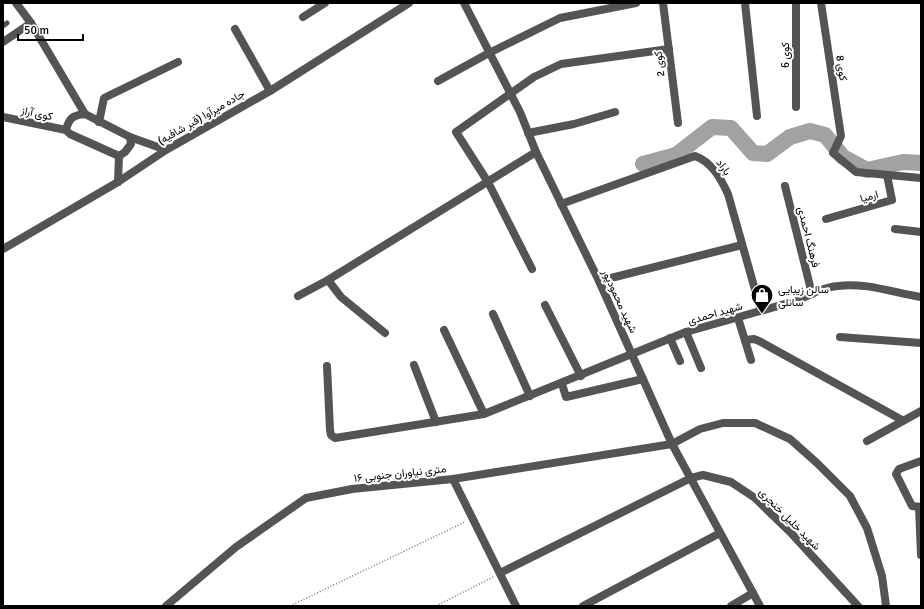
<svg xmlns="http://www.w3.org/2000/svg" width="924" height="609" viewBox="0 0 924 609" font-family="Signika,Vazirmatn,sans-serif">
  <rect width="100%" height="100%" fill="#fff"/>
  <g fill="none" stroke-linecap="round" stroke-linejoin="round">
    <!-- river -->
    <polyline stroke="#a2a2a2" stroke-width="16" points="643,164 676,155 712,127 731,128 753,153 767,154 790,137 810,131 825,135 843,157 867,170 903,162 921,163"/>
    <!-- path -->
    <g stroke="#767676" stroke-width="1.5" stroke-dasharray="1 2" stroke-linecap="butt">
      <polyline points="290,606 465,522"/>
      <polyline points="436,606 493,577"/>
    </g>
    <!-- service -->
    <polyline stroke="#545454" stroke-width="5" points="3,26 7,23"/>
    <!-- minor -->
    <g stroke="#545454" stroke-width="8">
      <polyline points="16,3 31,23 85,114"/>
      <polyline points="464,3 520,112 536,152 599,281 672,444"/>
      <polyline points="663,3 678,123"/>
      <polyline points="745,3 757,116"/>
      <polyline points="821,3 841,136 833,153 856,172 921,178"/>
      <polyline points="303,17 325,3"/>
      <polyline points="235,29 270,91"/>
      <polyline points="3,42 31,23"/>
      <polyline points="438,81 489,53 560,18 636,3"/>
      <polyline points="796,107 796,3"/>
      <path d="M 85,114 L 130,137 L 131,144 L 125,152 L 119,156 L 70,134 L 66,130 C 69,118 73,115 85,114 Z"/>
      <polyline points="3,117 66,130"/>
      <polyline points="99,122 104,98 178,62"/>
      <polyline points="528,133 574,124 615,112"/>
      <polyline points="130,137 166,150"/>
      <polyline points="118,182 119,156"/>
      <polyline points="785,186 812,294"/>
      <path d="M 561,204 L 695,156 C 712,162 721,179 728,194 L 761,311"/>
      <polyline points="826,219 892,200 887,175"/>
      <polyline points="895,229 921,232"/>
      <polyline points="532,269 488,182 456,132 534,77 561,64 669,49"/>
      <polyline points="328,280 341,297 385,333"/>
      <polyline points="599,281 742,245"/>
      <polyline points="298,296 328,280 536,152"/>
      <polyline points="545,305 581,376"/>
      <polyline points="493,314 530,396"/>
      <polyline points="738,318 751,360"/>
      <polyline points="444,330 484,414"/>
      <polyline points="686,332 701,368"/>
      <polyline points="840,337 921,343"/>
      <polyline points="670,338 680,361"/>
      <polyline points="745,340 754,339 759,341 902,420"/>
      <polyline points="414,365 436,422"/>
      <path d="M 327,366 L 330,430 L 331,435 L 335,438 L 484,414 L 686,332 L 799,300 C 811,294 825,287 838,286 C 865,282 895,293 921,297"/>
      <polyline points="562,384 566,397 643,379"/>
      <polyline points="867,441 921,411"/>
      <polyline points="921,461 899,469 896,474 912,506 921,507"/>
      <polyline points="453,479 516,606"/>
      <polyline points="919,507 921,555"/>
      <polyline points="500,573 691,478 703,475 731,482 755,498 792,534 858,606"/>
      <polyline points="166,606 236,547 306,498 352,489 453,479 672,444 700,429 723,423 755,423 790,439 817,463 850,496 867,528 882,576 886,606"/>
      <polyline points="583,606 720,533"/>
      <polyline points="731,606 753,593"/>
    </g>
    <!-- tertiary -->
    <g stroke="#545454" stroke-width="8">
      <polyline points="3,249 118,182 166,150 270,91 409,3"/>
      <polyline points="672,444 760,606"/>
    </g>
  </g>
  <!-- icons -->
  <defs>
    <g id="shop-pin" transform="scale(1.15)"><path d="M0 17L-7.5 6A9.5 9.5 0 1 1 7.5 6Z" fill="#000" stroke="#fff"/><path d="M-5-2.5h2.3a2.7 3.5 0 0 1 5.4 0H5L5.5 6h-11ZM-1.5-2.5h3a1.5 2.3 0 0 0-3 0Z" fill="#fff"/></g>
  </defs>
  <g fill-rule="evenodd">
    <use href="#shop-pin" x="762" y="295"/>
  </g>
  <g text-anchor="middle" stroke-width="4" stroke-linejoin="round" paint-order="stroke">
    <!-- street labels -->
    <g font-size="11" fill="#000" stroke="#fff">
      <text transform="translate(785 55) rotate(-90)" y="4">کوی 6</text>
      <text transform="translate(659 64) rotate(-97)" y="4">کوی 2</text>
      <text transform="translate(842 68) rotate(82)" y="4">کوی 8</text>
      <text transform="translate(37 113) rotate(12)" y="4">کوی آراز</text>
      <text transform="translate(201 117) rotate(-30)" y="4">جاده میرآوا (قبر شافیه)</text>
      <text transform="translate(724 167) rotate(54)" y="4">باراد</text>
      <text transform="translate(869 196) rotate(-16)" y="4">ارمیا</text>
      <text transform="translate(809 237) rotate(76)" y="4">فرهنگ احمدی</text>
      <text transform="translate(620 301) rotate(65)" y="4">شهید محمودپور</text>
      <text transform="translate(715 313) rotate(-16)" y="4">شهید احمدی</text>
      <text transform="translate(400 473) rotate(-6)" y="4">۱۶ متری نیاوران جنوبی</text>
      <text transform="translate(790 519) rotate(45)" y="4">شهید خلیل خنجری</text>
    </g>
    <!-- poi labels -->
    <g font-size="11" fill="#000" stroke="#fff" text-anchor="start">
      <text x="778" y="293">سالن زیبایی<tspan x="778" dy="13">سانلی</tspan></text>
    </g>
  </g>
  <!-- border -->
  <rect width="924" height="609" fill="none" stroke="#000000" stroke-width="8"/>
  <!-- scale -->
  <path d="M18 34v6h65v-6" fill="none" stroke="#000000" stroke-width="2"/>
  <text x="24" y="34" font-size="12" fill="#000000" stroke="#ffffff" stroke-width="3" paint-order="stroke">50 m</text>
</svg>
